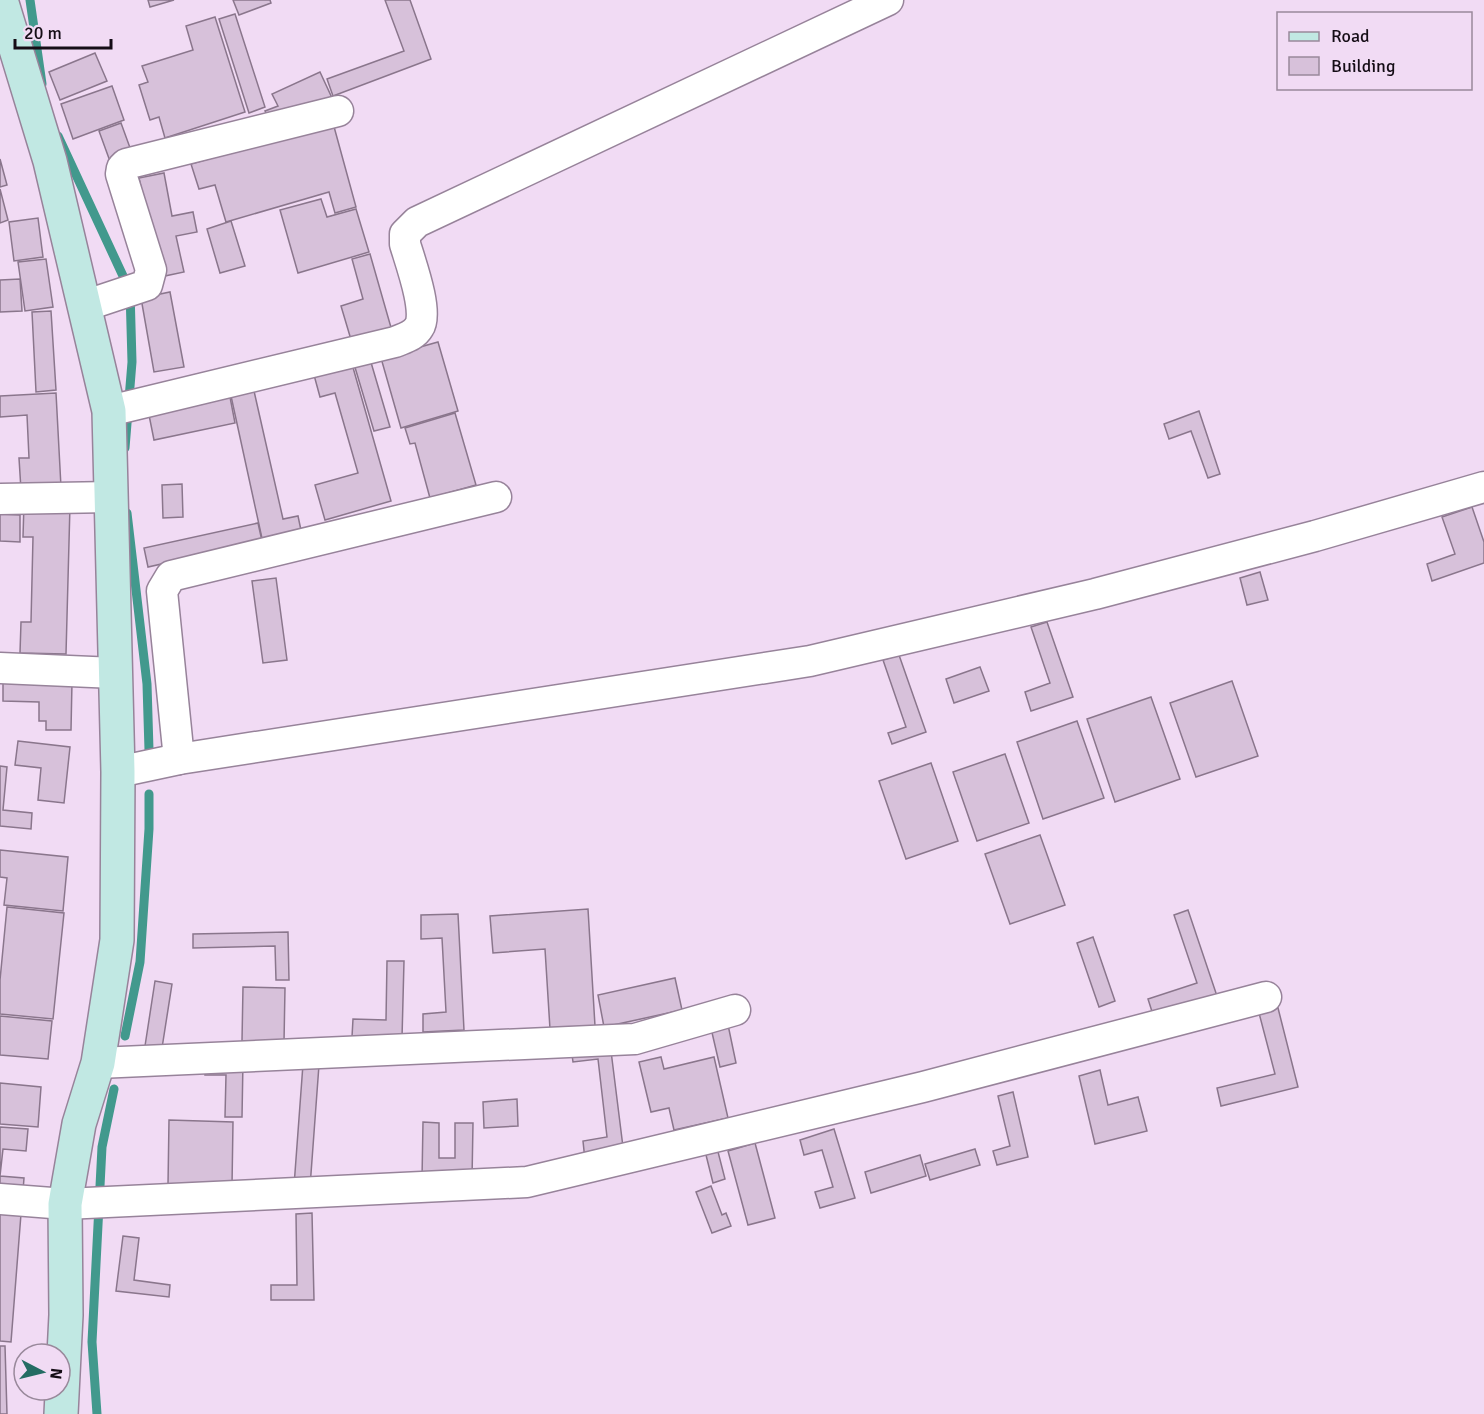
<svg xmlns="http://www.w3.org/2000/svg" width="1484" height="1414" viewBox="0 0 1484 1414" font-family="Signika,sans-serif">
  <rect width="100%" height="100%" fill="#f1dbf4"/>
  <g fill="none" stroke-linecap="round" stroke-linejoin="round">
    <!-- stream -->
    <g stroke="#42998d" stroke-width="9">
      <polyline points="30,0 42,84"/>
      <polyline points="58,136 130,291 132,362 125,448"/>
      <polyline points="127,513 147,684 149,750"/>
      <polyline points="125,1036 140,962 149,829 149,794"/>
      <polyline points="97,1414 92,1342 102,1147 114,1089"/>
    </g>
  </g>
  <!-- building -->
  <g fill="#d7c1da" stroke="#8a768c" stroke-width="1.5">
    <polygon points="148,0 174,0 150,7"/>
    <polygon points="233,0 270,0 271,3 239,15"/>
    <polygon points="385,0 410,0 431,59 333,96 327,79 404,51"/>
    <polygon points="235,14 265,107 249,113 219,19"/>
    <polygon points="215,17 245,112 165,138 159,117 150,120 139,85 148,82 142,66 193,50 186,26"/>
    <polygon points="95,53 107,81 60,100 49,72"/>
    <polygon points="320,72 332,98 272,126 265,111 278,106 272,94"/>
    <polygon points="112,86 124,120 73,139 61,104"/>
    <polygon points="121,123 133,156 111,164 99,131"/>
    <polygon points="333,123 356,207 335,213 329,192 226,222 215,185 199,189 191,164"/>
    <polygon points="0,159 7,185 0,187"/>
    <polygon points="164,173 172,216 193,212 197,232 176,236 184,272 160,277 139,178"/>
    <polygon points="0,189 8,220 0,223"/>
    <polygon points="321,199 327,217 356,209 369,252 298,273 280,210"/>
    <polygon points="38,218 43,257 14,261 9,222"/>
    <polygon points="231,221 245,266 220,273 207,229"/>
    <polygon points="370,254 392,331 352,343 341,306 363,299 352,259"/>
    <polygon points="46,259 53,307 25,311 18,262"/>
    <polygon points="20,279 22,311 0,312 0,280"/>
    <polygon points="170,292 184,367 154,372 141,298"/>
    <polygon points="51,311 56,390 36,392 32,312"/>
    <polygon points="438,342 458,411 401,428 381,358"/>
    <polygon points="370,359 390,427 374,431 354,364"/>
    <polygon points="352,364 391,501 325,520 315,485 358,473 335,393 320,397 314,375"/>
    <polygon points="254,391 283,519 298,516 302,535 263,543 231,396"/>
    <polygon points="56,393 61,487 21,490 19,458 29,458 27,415 0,417 0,396"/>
    <polygon points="230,397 235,423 154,440 149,415"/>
    <polygon points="1199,411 1220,474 1208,478 1191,431 1169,439 1164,424"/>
    <polygon points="455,413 476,485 430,498 415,443 410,444 405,428"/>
    <polygon points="182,484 183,517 163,518 162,485"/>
    <polygon points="24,503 70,505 66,654 20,653 21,622 31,622 33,537 23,537"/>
    <polygon points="1472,507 1484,542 1484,563 1432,581 1427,564 1455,554 1442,517"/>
    <polygon points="0,514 20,515 20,542 0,541"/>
    <polygon points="258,523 262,541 148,567 144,548"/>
    <polygon points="1260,572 1268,600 1247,605 1240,578"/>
    <polygon points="276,578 287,660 263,663 252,581"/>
    <polygon points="1047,622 1073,697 1031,711 1025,692 1050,683 1031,627"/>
    <polygon points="899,655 926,732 892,744 888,733 906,727 883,660"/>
    <polygon points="980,667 989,691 954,703 946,679"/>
    <polygon points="3,680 72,682 71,730 46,730 46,721 39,721 39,702 3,701"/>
    <polygon points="1232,681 1258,756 1196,777 1170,703"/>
    <polygon points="1151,697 1180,779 1115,802 1087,719"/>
    <polygon points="1077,721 1104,798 1043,819 1017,742"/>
    <polygon points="18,741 70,747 64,803 38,800 41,768 15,765"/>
    <polygon points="1005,754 1029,823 977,841 953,772"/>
    <polygon points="931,763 958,841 906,859 879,781"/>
    <polygon points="0,766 7,767 3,810 32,813 31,829 0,826"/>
    <polygon points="1040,835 1065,905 1010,924 985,854"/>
    <polygon points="0,850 68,857 63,911 4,905 7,878 0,877"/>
    <polygon points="7,907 64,913 53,1019 0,1014 0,980"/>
    <polygon points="588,909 595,1026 550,1029 545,949 493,953 490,916"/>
    <polygon points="1188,910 1218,999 1155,1021 1148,999 1197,983 1174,915"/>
    <polygon points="458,914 464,1030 423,1032 423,1014 446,1012 442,938 421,939 421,915"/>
    <polygon points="288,932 289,980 276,980 275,946 193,948 193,934"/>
    <polygon points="1093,937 1115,1001 1099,1007 1077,943"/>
    <polygon points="387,961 404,961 402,1038 352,1037 353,1019 386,1020"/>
    <polygon points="675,978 682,1010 604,1027 598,995"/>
    <polygon points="155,981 172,984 162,1048 145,1046"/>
    <polygon points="243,987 285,988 284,1042 242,1041"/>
    <polygon points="1278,1008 1298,1087 1221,1106 1217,1088 1275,1074 1259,1013"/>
    <polygon points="0,1016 52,1021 48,1059 0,1055"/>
    <polygon points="727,1020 736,1063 720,1067 710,1024"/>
    <polygon points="610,1043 624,1155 585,1160 583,1141 607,1137 598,1059 573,1062 571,1047"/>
    <polygon points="661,1057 664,1069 714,1057 728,1118 674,1130 669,1108 651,1112 639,1062"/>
    <polygon points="205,1060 243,1061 242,1117 225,1117 226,1075 205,1075"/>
    <polygon points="303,1064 319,1065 310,1187 294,1186"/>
    <polygon points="1100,1070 1108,1105 1138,1097 1147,1131 1095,1144 1079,1076"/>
    <polygon points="0,1083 41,1087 38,1127 0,1124"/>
    <polygon points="1013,1092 1028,1157 997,1165 993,1151 1010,1146 998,1096"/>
    <polygon points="517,1099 518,1126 484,1128 483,1102"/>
    <polygon points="169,1120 233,1122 232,1186 168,1185"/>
    <polygon points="423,1122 439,1123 439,1158 455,1158 455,1123 473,1123 472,1179 422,1179"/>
    <polygon points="0,1127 28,1129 26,1151 3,1149 0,1176 24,1178 23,1191 0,1189"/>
    <polygon points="834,1129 855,1198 820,1208 815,1192 833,1187 822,1150 804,1155 800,1140"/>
    <polygon points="755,1143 775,1218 748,1225 728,1151"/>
    <polygon points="717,1148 725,1179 713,1183 705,1151"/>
    <polygon points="975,1149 980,1165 930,1180 925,1164"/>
    <polygon points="920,1155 926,1176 871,1193 865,1172"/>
    <polygon points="711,1186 722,1215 726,1213 731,1226 712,1233 696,1192"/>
    <polygon points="0,1212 21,1214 11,1342 0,1341"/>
    <polygon points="312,1213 314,1300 271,1300 271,1285 297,1285 296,1214"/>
    <polygon points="123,1236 139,1238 134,1280 170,1285 169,1297 116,1291"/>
    <polygon points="0,1346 5,1346 7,1414 0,1414"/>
  </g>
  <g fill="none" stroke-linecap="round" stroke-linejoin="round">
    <!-- street casing -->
    <g stroke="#97839a" stroke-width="33">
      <g id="street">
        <polyline points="84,306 147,285 151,270 121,174 122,168 126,164 338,111"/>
        <path d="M 109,411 L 395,342 C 404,338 414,336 419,327 C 429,313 410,261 405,244 L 405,234 L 417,222 L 888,0"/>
        <polyline points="0,499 111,497"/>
        <polyline points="0,668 115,673"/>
        <polyline points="179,759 162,591 171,576 496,497"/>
        <polyline points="118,772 179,759 810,661 1095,594 1315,536 1484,487"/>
        <polyline points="98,1063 635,1039 735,1010"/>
        <polyline points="0,1199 65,1204 527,1182 923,1087 1266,997"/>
      </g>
    </g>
    <!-- secondary casing -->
    <g stroke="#97839a" stroke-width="36">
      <polyline id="secondary" points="1,0 50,161 109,411 118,772 117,940 98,1063 79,1124 65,1204 66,1315 61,1414"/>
    </g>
    <!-- street -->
    <use href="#street" stroke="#fff" stroke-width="30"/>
    <!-- secondary -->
    <use href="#secondary" stroke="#c1e8e3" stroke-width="33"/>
  </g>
  <!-- legend -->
  <rect x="1277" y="12" width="195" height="78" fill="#f1dbf4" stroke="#99899b" stroke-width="1.5"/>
  <rect x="1289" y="32" width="30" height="9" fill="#c1e8e3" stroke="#99899b" stroke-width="1.5"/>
  <text x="1331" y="42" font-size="18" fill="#150d16">Road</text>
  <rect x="1289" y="57" width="30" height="18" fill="#d7c1da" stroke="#99899b" stroke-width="1.5"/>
  <text x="1331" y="72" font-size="18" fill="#150d16">Building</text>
  <!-- north arrow -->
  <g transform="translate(42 1372) rotate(97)"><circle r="28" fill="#f1dbf4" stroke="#99899b" stroke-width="1.5"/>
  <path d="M0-4.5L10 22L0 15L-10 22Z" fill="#246c63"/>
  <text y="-9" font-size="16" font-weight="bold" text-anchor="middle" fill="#150d16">N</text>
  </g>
  <!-- scale -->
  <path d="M15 39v9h96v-9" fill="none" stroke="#150d16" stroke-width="3"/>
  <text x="24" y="39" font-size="18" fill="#150d16" stroke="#f1dbf4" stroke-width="4.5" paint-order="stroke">20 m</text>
</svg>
